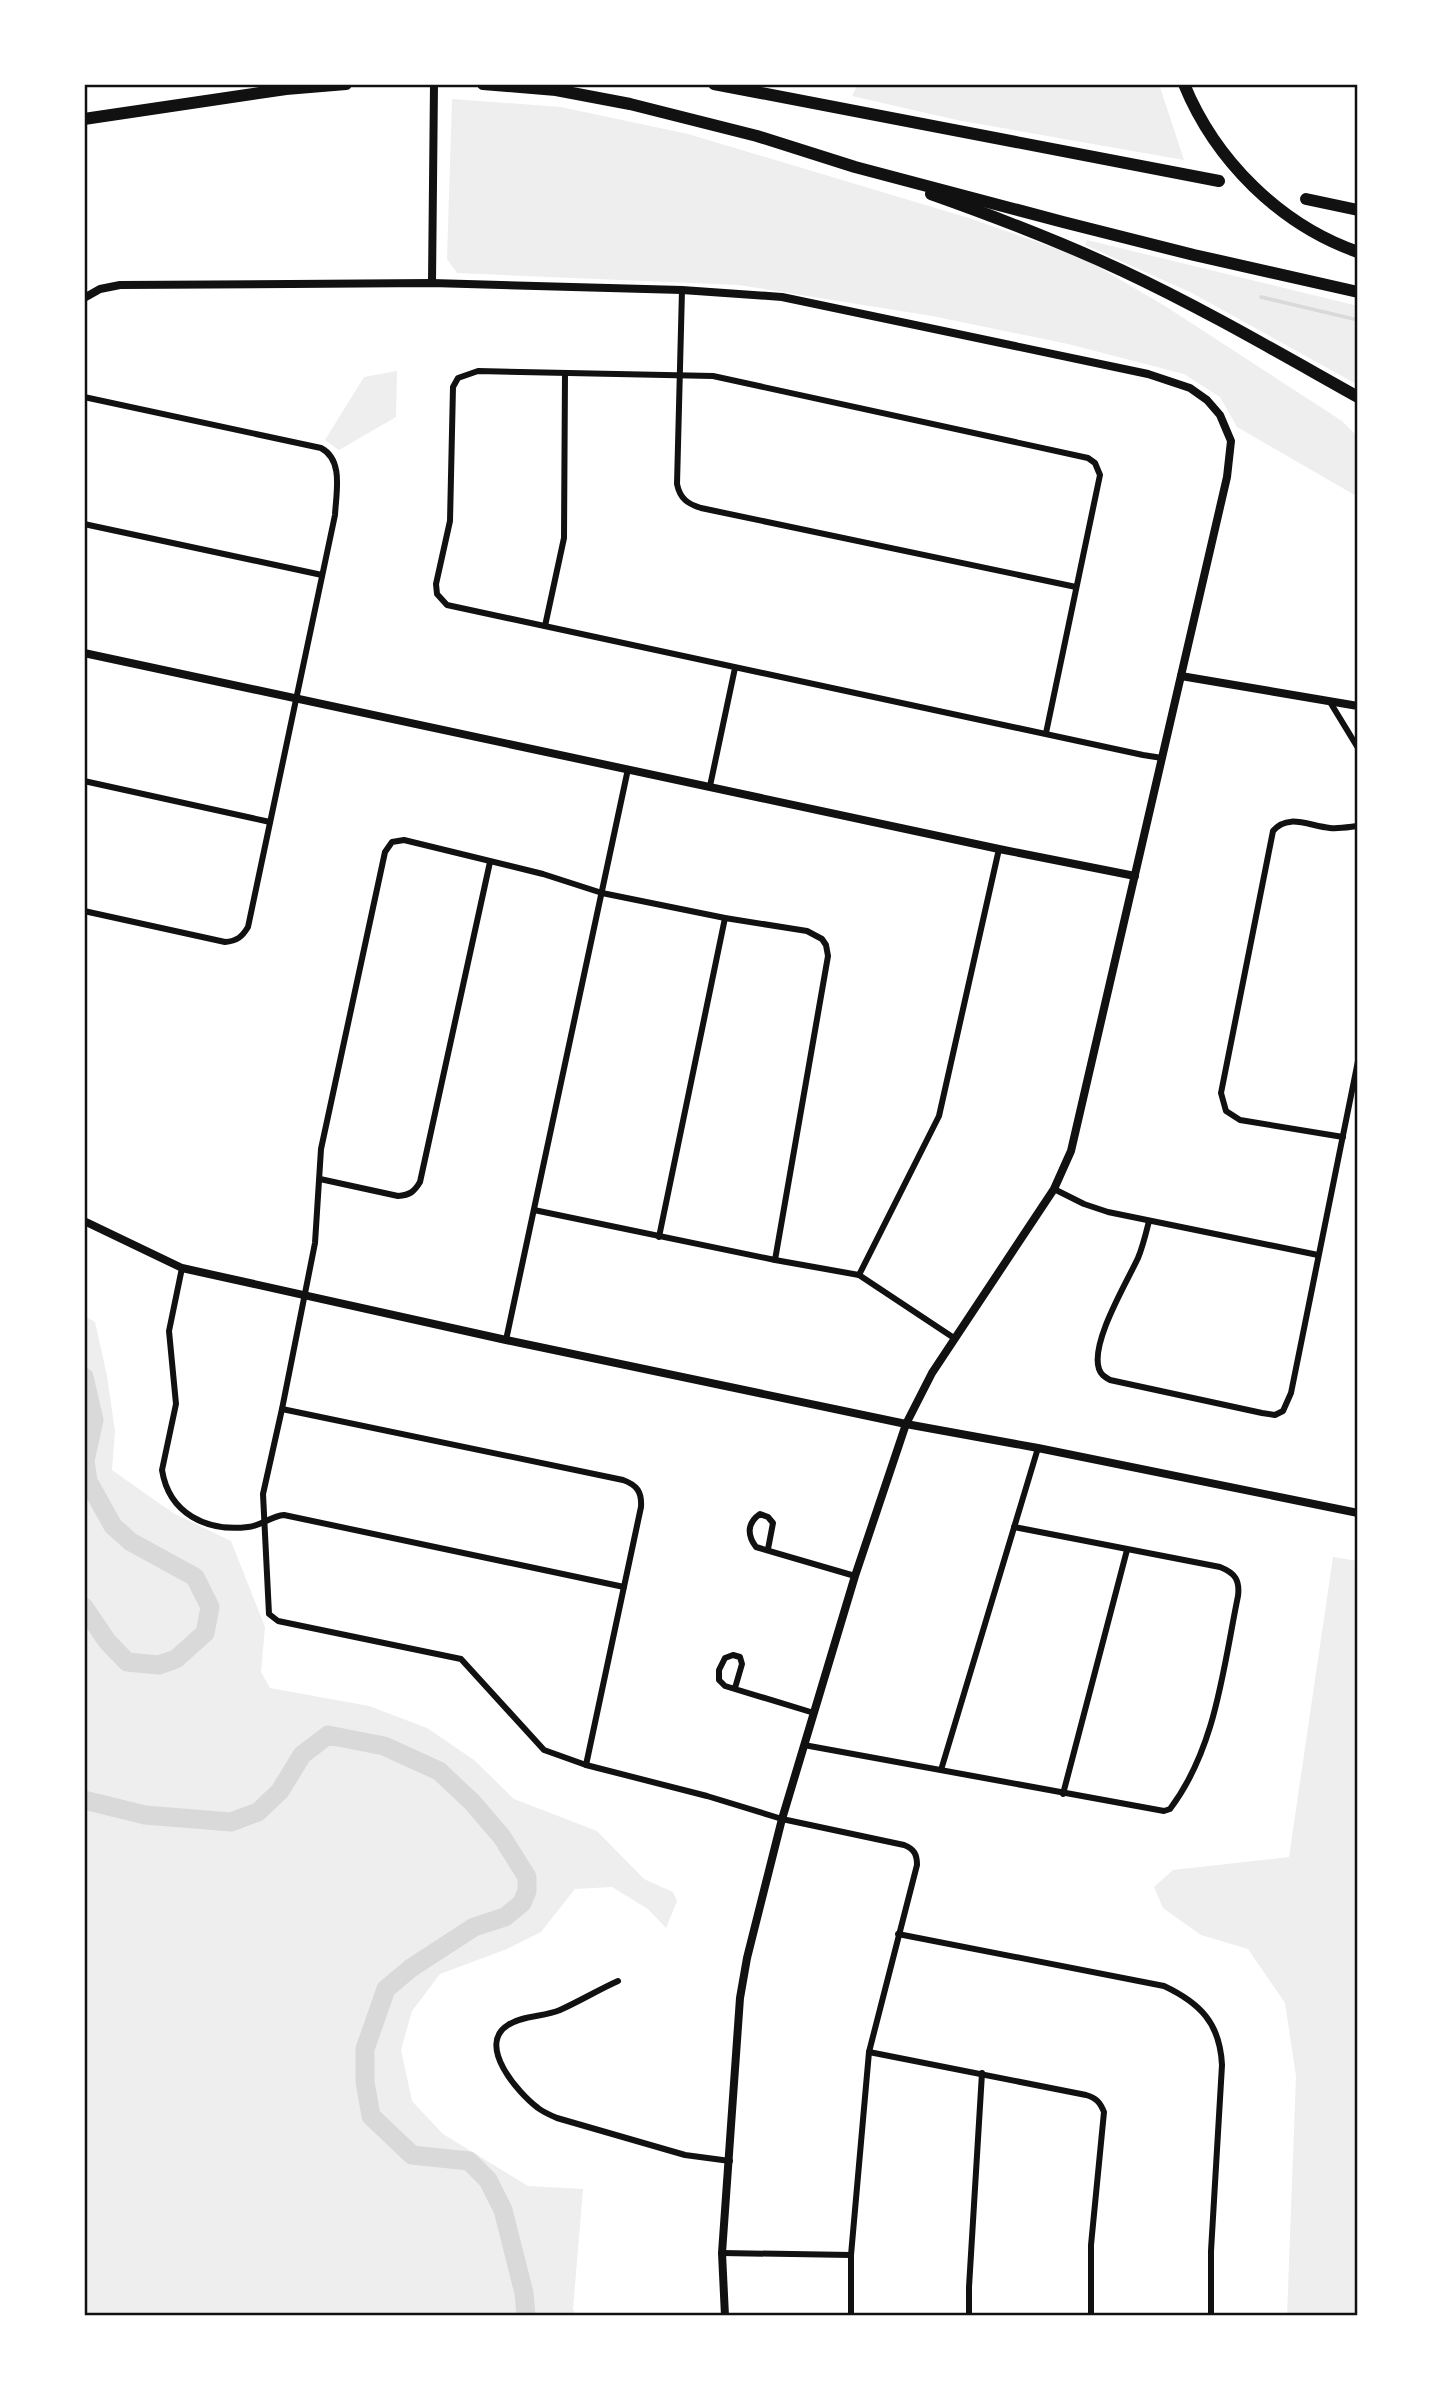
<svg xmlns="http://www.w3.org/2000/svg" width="1442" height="2400" viewBox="0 0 1442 2400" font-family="'Titillium Web',sans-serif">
  <rect width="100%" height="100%" fill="#fff"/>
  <!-- green -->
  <g fill="#eee">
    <polygon points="858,84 1159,84 1184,160 957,120 852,96"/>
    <polygon points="452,99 561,107 688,134 969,218 1083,258 1165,306 1342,421 1358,437 1358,497 1237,427 1220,397 1184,374 1068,344 932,316 739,285 457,273 447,259"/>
    <polygon points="1087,240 1358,306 1358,385 1192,293 1085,245"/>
    <polygon points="397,371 396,417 339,450 325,440 364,377"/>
    <polygon points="84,1316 95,1322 107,1376 115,1431 112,1470 173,1513 231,1541 265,1627 261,1672 270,1688 369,1706 427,1728 474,1760 514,1799 597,1831 644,1879 673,1892 677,1901 666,1928 648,1909 612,1887 575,1889 541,1932 507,1949 440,1974 412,2011 401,2050 412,2101 443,2134 528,2186 583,2189 573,2309 576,2316 84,2316"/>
    <polygon points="1333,1557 1358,1561 1358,2316 1287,2316 1296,2076 1285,2003 1248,1949 1201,1935 1163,1908 1154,1887 1173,1870 1289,1857"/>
  </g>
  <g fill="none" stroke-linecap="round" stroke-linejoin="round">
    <!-- stream -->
    <polyline stroke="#d9d9d9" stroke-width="3.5" points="1261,297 1358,320"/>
    <!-- river -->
    <g stroke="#d9d9d9" stroke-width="19">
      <polyline points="84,1377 94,1420 85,1461 88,1481 113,1526 131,1542 195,1577 210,1607 205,1633 176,1659 159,1665 127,1662 107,1641 84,1607"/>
      <polyline points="84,1800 145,1815 231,1822 258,1812 280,1791 302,1755 328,1735 384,1746 439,1771 472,1802 502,1837 527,1877 527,1891 522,1903 505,1917 474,1927 411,1968 386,1989 365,2049 365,2082 371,2116 412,2155 469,2161 488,2180 503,2210 524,2293 526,2316"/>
    </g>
    <!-- minor -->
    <g stroke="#111" stroke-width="6">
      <path d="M 682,290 L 677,484 C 680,499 688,504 701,508 L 1076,587"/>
      <path d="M 84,397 L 321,448 C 344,460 336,493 335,515 L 248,927 C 242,937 237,941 225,942 L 84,911"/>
      <polyline points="84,524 322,575"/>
      <polyline points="545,626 564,538 565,373"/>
      <polyline points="1330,702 1358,748"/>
      <polyline points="1046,733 1100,475 1095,463 1088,458 713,376 478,371 458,378 453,387 450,521 436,584 437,594 447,605 1143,755 1162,758"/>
      <polyline points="84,781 270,822"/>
      <polyline points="710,786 735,668"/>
      <path d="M 1343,1137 L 1240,1120 L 1226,1111 L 1221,1093 L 1273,831 C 1288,813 1309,826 1330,828 C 1339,829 1349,827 1358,826"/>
      <path d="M 320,1179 L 398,1196 C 410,1195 414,1192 420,1182 L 490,862"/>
      <polyline points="1054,1189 1084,1204 1108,1212 1318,1255"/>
      <polyline points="534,1210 775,1260 859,1275 954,1338"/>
      <path d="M 1149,1221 C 1146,1233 1143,1246 1138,1258 C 1127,1282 1090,1343 1099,1369 C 1101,1375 1105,1377 1110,1380 L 1262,1413 L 1275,1415 L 1283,1411 L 1291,1393 L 1358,1061"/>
      <polyline points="659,1237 725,918"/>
      <path d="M 775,1260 L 828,956 L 826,945 L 822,939 L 807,931 L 725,918 L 602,893 L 543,874 L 404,840 L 392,842 L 385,852 L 321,1149 L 315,1243 L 282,1409 L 263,1494 L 269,1614 L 278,1621 L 461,1659 L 544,1750 L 586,1765 L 707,1796 L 782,1819 L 904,1845 C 914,1849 917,1854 917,1865 L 869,2052 L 851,2255 L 851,2316"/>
      <path d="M 182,1268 L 169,1331 L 176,1404 L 162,1470 C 169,1514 207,1532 248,1527 C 261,1526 271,1516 284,1515 L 624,1587"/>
      <polyline points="859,1275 939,1116 999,849"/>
      <polyline points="506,1340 628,769"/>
      <path d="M 282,1409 L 623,1480 C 637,1485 642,1492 641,1507 L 586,1765"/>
      <path d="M 768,1549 L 773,1523 L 768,1517 L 760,1514 C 747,1523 747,1535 756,1547 L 855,1576"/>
      <polyline points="735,1688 742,1664 740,1657 733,1655 725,1658 719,1670 719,1680 725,1686 814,1713"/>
      <path d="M 804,1745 L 1164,1811 L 1170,1809 C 1216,1748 1223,1669 1238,1596 C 1240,1580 1235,1573 1220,1567 L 1014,1527"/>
      <polyline points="941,1770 1038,1448"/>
      <polyline points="1063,1794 1127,1550"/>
      <path d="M 898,1934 L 1164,1986 C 1200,2003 1220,2023 1222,2065 L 1211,2251 L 1211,2316"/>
      <path d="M 618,1981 C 598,1990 580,2001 560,2010 C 544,2017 523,2015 508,2025 C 476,2045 518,2093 538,2108 C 543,2112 550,2115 557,2118 L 685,2155 L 730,2161"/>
      <path d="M 869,2052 L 1086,2095 C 1096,2098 1100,2102 1104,2112 L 1091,2245 L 1091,2316"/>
      <polyline points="722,2253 851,2255"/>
      <polyline points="969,2316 969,2287 982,2073"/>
    </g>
    <!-- tertiary -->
    <g stroke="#111" stroke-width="8">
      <polyline points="432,283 434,84"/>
      <polyline points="84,298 100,289 120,285 432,283 682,290 782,297 1148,374 1190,388 1207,400 1220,415 1231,441 1227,477 1071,1151 1054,1189 932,1373 906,1424 855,1576 782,1819 747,1958 740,1998 722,2253 725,2316"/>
      <polyline points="84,653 999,849 1135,876"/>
      <polyline points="1181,676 1358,706"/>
      <polyline points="84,1221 182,1268 506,1340 906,1424 1038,1448 1358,1513"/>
    </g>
    <!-- motorway -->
    <g stroke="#111" stroke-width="12">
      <polyline points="483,84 556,90 630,104 757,136 855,167 1063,222 1194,255 1358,292"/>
      <polyline points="714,84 1219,181"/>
      <path d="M 1184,84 C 1215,160 1280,225 1358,252"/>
      <polyline points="84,119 286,89 346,84"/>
      <path d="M 931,194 C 996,217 1061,242 1123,271 C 1204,309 1281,354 1358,397"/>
      <polyline points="1306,199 1358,210"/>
    </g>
  </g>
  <!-- border -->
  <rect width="1442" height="2400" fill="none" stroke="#ffffff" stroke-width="172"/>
  <rect x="86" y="86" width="1270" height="2228" fill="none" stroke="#111" stroke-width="2.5"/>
</svg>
